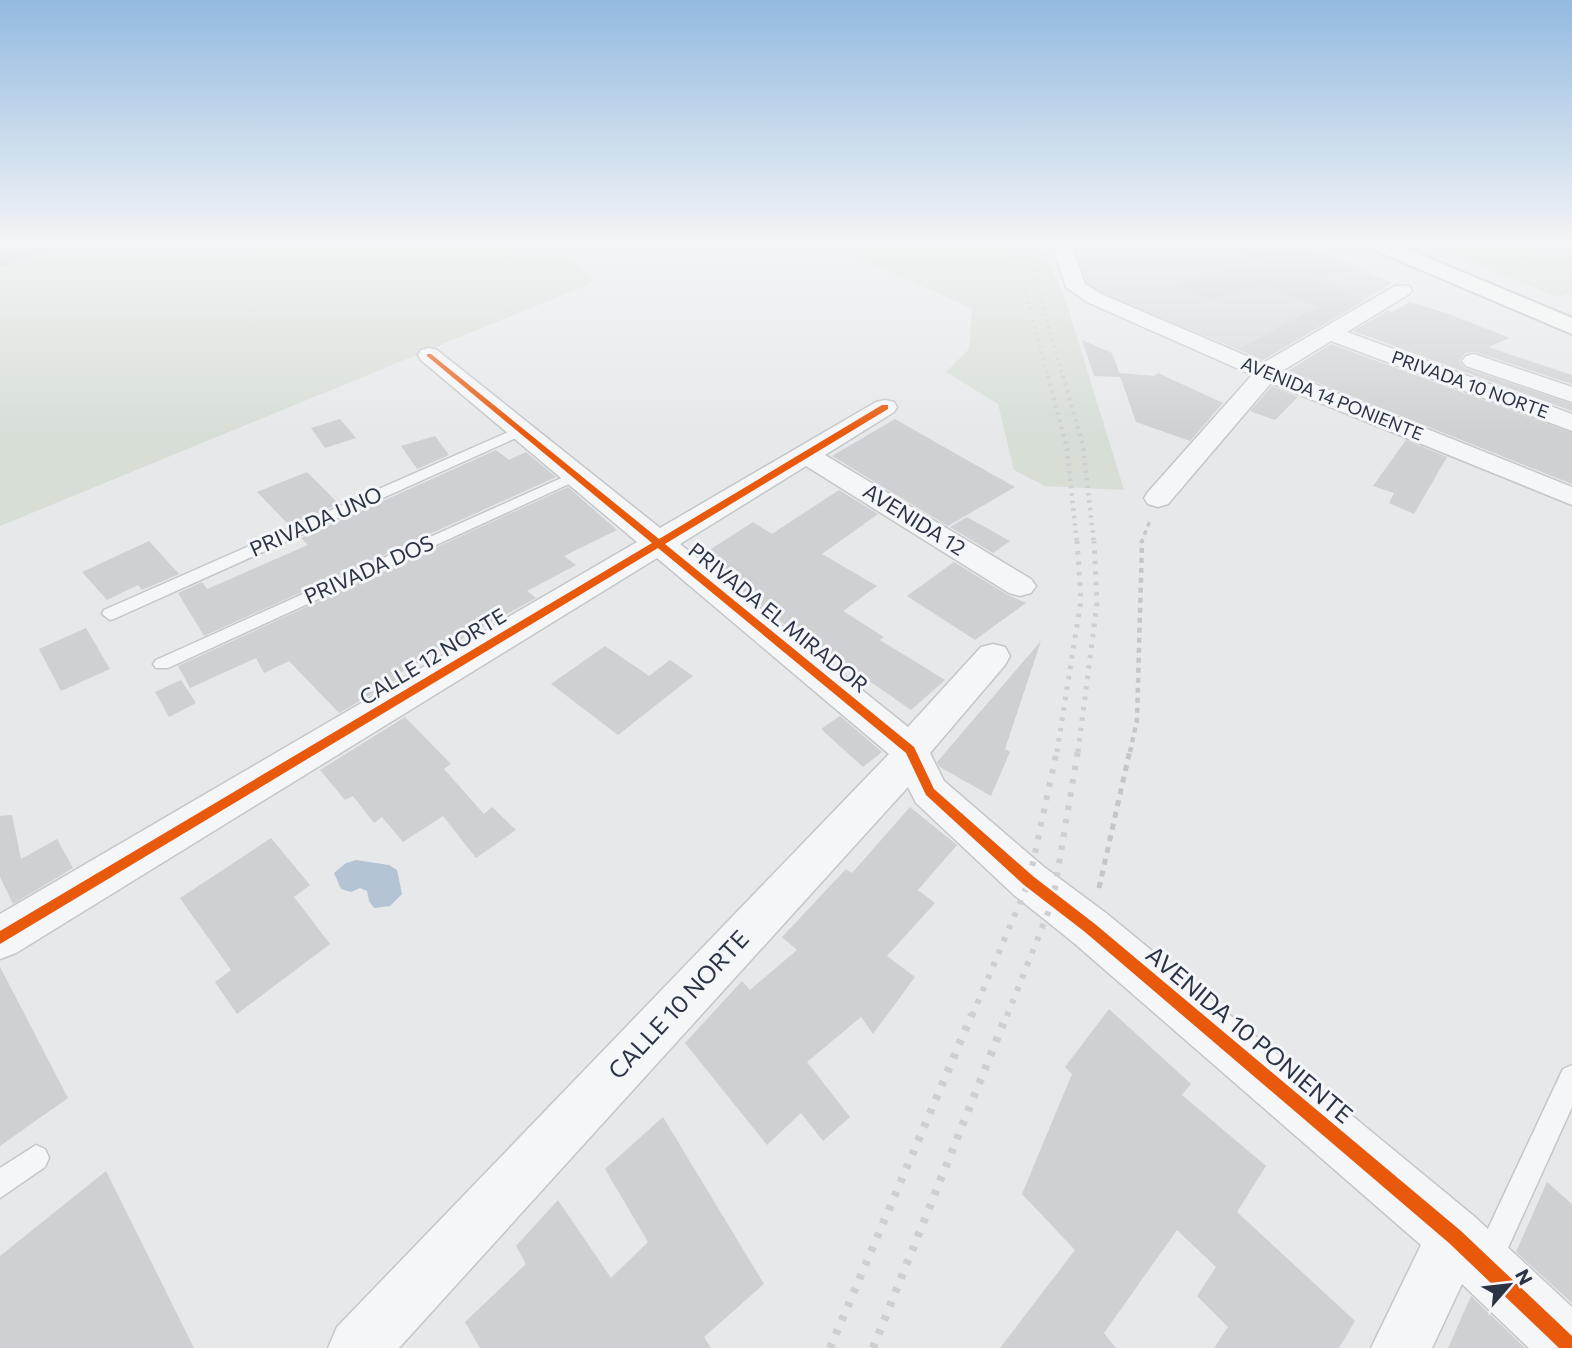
<svg xmlns="http://www.w3.org/2000/svg" width="1572" height="1348" viewBox="0 0 1572 1348" font-family="Commissioner,sans-serif">
  <rect width="100%" height="100%" fill="#e6e8ea"/>
  <!-- built -->
  <polygon fill="#d4d7dd" points="1067,245 1307,245 1392,283 1263,360 1080,284"/>
  <!-- green -->
  <g fill="#d6ded6">
    <polygon points="0,245 577,245 571,254 594,282 0,526"/>
    <polygon points="839,245 1040,245 1064,295 1124,490 1045,486 1014,470 998,404 946,372 969,349 972,308 858,258"/>
    <polygon points="1430,245 1572,245 1572,293 1557,297"/>
  </g>
  <!-- water -->
  <polygon fill="#b4c4d5" points="356,860 389,865 397,870 402,894 390,906 374,908 369,901 367,891 360,888 351,892 341,889 334,873 346,863"/>
  <g fill="none" stroke-linecap="round" stroke-linejoin="round">
    <!-- river -->
    <polygon fill="#b4c4d5" fill-rule="evenodd" points="6,245 50,245 46,251 0,267 0,247"/>
  </g>
  <!-- building -->
  <g fill="#ced0d3">
    <polygon points="1224,245 1293,245 1349,270 1312,279 1364,301 1263,360 1238,349 1318,307 1262,286 1210,300 1179,284 1262,263"/>
    <polygon points="1410,302 1446,313 1510,338 1488,347 1572,375 1572,384 1475,352 1465,353 1459,361 1465,368 1572,404 1572,411 1353,331 1387,311 1392,312"/>
    <polygon points="1082,340 1112,353 1121,377 1094,376"/>
    <polygon points="1331,344 1572,433 1572,484 1288,371"/>
    <polygon points="1119,373 1154,376 1158,373 1223,403 1190,441 1136,422"/>
    <polygon points="1272,386 1298,397 1275,420 1250,411"/>
    <polygon points="340,419 356,438 325,448 311,428"/>
    <polygon points="895,419 958,455 1015,487 948,526 832,456"/>
    <polygon points="435,436 449,455 417,469 401,446"/>
    <polygon points="1406,440 1447,457 1414,514 1389,503 1394,493 1373,486"/>
    <polygon points="496,450 509,460 526,452 556,477 204,636 178,593 202,582 207,589 308,545 301,538"/>
    <polygon points="307,472 339,504 289,525 257,492"/>
    <polygon points="568,487 617,530 564,556 576,565 527,591 536,598 398,674 401,677 339,713 289,661 264,673 256,658 190,688 178,666"/>
    <polygon points="839,490 878,514 822,554 877,586 843,611 884,637 880,640 945,680 911,710 806,637 804,639 793,631 739,588 746,584 703,554 753,522 772,534"/>
    <polygon points="967,517 1010,541 993,553 950,527"/>
    <polygon points="149,541 179,574 142,590 138,585 107,600 82,572"/>
    <polygon points="954,562 1008,595 1026,603 975,640 907,596"/>
    <polygon points="86,628 110,669 61,691 39,649"/>
    <polygon points="1041,641 1005,749 1010,752 991,796 940,767 937,762"/>
    <polygon points="605,646 649,676 670,660 693,676 618,735 551,684"/>
    <polygon points="181,680 196,703 169,717 155,692"/>
    <polygon points="840,716 882,752 863,767 821,729"/>
    <polygon points="405,717 451,764 444,769 484,814 492,807 516,830 476,858 443,816 403,842 382,817 374,823 353,796 345,800 320,770"/>
    <polygon points="910,807 957,845 918,890 935,903 887,956 915,977 873,1034 861,1017 807,1062 850,1117 823,1141 801,1113 767,1145 685,1043 742,981 750,990 797,950 782,937 846,869 852,873"/>
    <polygon points="12,815 21,859 57,839 73,868 13,904 0,877 0,816"/>
    <polygon points="271,838 310,885 294,897 330,944 237,1014 215,982 231,970 180,898"/>
    <polygon points="0,967 68,1098 0,1146"/>
    <polygon points="1109,1009 1191,1084 1182,1095 1266,1166 1237,1212 1355,1321 1339,1348 1214,1348 1228,1327 1197,1296 1216,1267 1177,1230 1104,1333 1116,1348 1000,1348 1075,1250 1022,1194 1072,1074 1065,1067"/>
    <polygon points="663,1117 764,1284 704,1337 711,1348 480,1348 465,1322 526,1264 516,1246 558,1200 611,1278 648,1242 605,1169"/>
    <polygon points="106,1171 194,1348 0,1348 0,1256"/>
    <polygon points="1547,1182 1572,1204 1572,1303 1516,1252"/>
    <polygon points="1471,1296 1525,1348 1448,1348"/>
  </g>
  <g fill="none" stroke-linecap="round" stroke-linejoin="round">
    <!-- service casing -->
    <g stroke="#c4c6c8" stroke-width="3">
      <g id="service">
        <polygon points="522,426 528,430 527,433 116,618 110,620 102,614 104,610"/>
        <polygon points="577,471 582,472 582,478 168,668 156,668 153,664 156,660"/>
        <polygon points="1572,1065 1572,1107 1498,1270 1488,1274 1478,1270 1474,1260 1478,1250 1563,1069"/>
        <polygon points="36,1145 45,1149 49,1158 45,1167 0,1198 0,1168"/>
      </g>
    </g>
    <!-- minor casing -->
    <g stroke="#c4c6c8" stroke-width="3">
      <g id="minor">
        <polygon points="1052,245 1071,245 1085,284 1101,294 1263,363 1395,286 1409,286 1412,290 1409,294 1347,332 1572,414 1572,431 1331,341 1282,371 1572,487 1572,505 1271,383 1168,504 1158,507 1148,504 1144,498 1148,492 1252,375 1087,302 1066,287"/>
        <polygon points="429,348 437,350 660,528 876,402 885,400 894,402 897,407 894,412 825,455 1031,579 1036,586 1031,593 1020,596 1009,593 806,466 680,544 908,727 981,647 993,644 1005,647 1010,656 1005,665 930,753 944,781 1044,867 1106,913 1475,1217 1572,1307 1572,1348 1529,1348 1462,1284 1432,1348 1371,1348 1421,1245 1074,943 1014,895 916,803 908,787 399,1348 328,1348 337,1327 889,754 657,558 16,953 0,959 0,914 637,542 421,360 418,355 421,350"/>
        <polygon points="1474,354 1572,387 1572,402 1466,366 1462,361 1466,356"/>
      </g>
    </g>
    <!-- motorway casing -->
    <g stroke="#b8bbbf" stroke-width="4">
      <polygon id="motorway" points="1369,245 1398,245 1572,318 1572,334 1372,249"/>
    </g>
    <!-- path-far2 -->
    <polyline stroke="#c5c6ca" stroke-width="3.5" stroke-dasharray="4.5 4.5" stroke-linecap="butt" points="1141,543 1151,518"/>
    <!-- path-far1 -->
    <polyline stroke="#c5c6ca" stroke-width="4.5" stroke-dasharray="5 5" stroke-linecap="butt" points="1130,752 1137,720 1142,541"/>
    <!-- path -->
    <polyline stroke="#c5c6ca" stroke-width="5" stroke-dasharray="6 6" stroke-linecap="butt" points="1099,888 1130,750"/>
    <!-- service -->
    <use href="#service" fill="#f5f6f7" fill-rule="evenodd"/>
    <!-- minor -->
    <use href="#minor" fill="#f5f6f7" fill-rule="evenodd"/>
    <!-- motorway -->
    <use href="#motorway" fill="#f8f8f8" fill-rule="evenodd"/>
    <!-- rail-far4 -->
    <g stroke="#cecfd2" stroke-width="3.5" stroke-dasharray="2 4.5" stroke-linecap="butt">
      <polyline points="1013,245 1048,377"/>
      <polyline points="1025,245 1063,377"/>
    </g>
    <!-- rail-far3 -->
    <g stroke="#cecfd2" stroke-width="4.5" stroke-dasharray="2.5 5" stroke-linecap="butt">
      <polyline points="1048,376 1067,449 1077,543"/>
      <polyline points="1063,376 1083,446 1094,543"/>
    </g>
    <!-- rail-far2 -->
    <g stroke="#cecfd2" stroke-width="5" stroke-dasharray="3.5 7" stroke-linecap="butt">
      <polyline points="1057,752 1081,600 1077,541"/>
      <polyline points="1078,752 1097,603 1094,541"/>
    </g>
    <!-- rail-far1 -->
    <g stroke="#cecfd2" stroke-width="6" stroke-dasharray="4.5 9" stroke-linecap="butt">
      <polyline points="972,1016 1029,881 1057,750"/>
      <polyline points="1007,1016 1053,900 1078,750"/>
    </g>
    <!-- rail -->
    <g stroke="#cecfd2" stroke-width="8" stroke-dasharray="5 10" stroke-linecap="butt">
      <polyline points="830,1348 972,1014"/>
      <polyline points="873,1348 1007,1014"/>
    </g>
    <!-- cycleway casing -->
    <g stroke="#f4f6f9" stroke-width="5">
      <polygon id="cycleway" points="427,354 431,354 659,539 882,405 888,405 888,409 665,544 914,747 934,789 1034,877 1095,924 1461,1231 1572,1336 1572,1348 1559,1348 1449,1243 1085,932 1024,885 926,795 906,753 658,548 0,944 0,931 652,543 427,356"/>
    </g>
    <!-- cycleway -->
    <use href="#cycleway" fill="#e8590c" fill-rule="evenodd"/>
  </g>
  <!-- sky -->
  <linearGradient id="sky" x2="0" y2="1"><stop stop-color="#93bae0"/><stop offset="0.56" stop-color="#f4f5f6"/><stop offset="1" stop-color="#f4f5f6" stop-opacity="0"/></linearGradient>
  <rect width="1572" height="434" fill="url(#sky)"/>
  <g text-anchor="middle" stroke-width="6" stroke-linejoin="round" paint-order="stroke">
    <!-- far-street labels -->
    <g font-size="18" fill="#2b3445" stroke="#f4f6f9">
      <text transform="translate(1470 385) rotate(20)" y="6">PRIVADA 10 NORTE</text>
      <text transform="translate(1332 399) rotate(22)" y="6">AVENIDA 14 PONIENTE</text>
    </g>
    <!-- street labels -->
    <g font-size="21" fill="#2b3445" stroke="#f4f6f9">
      <text transform="translate(914 520) rotate(32)" y="7">AVENIDA 12</text>
      <text transform="translate(316 522) rotate(-24)" y="7">PRIVADA UNO</text>
      <text transform="translate(369 570) rotate(-24)" y="7">PRIVADA DOS</text>
      <text transform="translate(778 618) rotate(39)" y="7">PRIVADA EL MIRADOR</text>
      <text transform="translate(433 657) rotate(-31)" y="7">CALLE 12 NORTE</text>
    </g>
    <!-- near-street labels -->
    <g font-size="24" fill="#2b3445" stroke="#f4f6f9">
      <text transform="translate(679 1005) rotate(-47)" y="8">CALLE 10 NORTE</text>
      <text transform="translate(1249 1035) rotate(40)" y="8">AVENIDA 10 PONIENTE</text>
    </g>
  </g>
  <!-- north arrow -->
  <g transform="translate(1509 1285) rotate(62)" stroke="#f4f6f9" stroke-width="5" paint-order="stroke">
  <path d="M0-5L12 26L0 18L-12 26Z" fill="#2b3445"/>
  <text y="-10" font-size="19" font-weight="bold" text-anchor="middle" fill="#2b3445">N</text>
  </g>
</svg>
